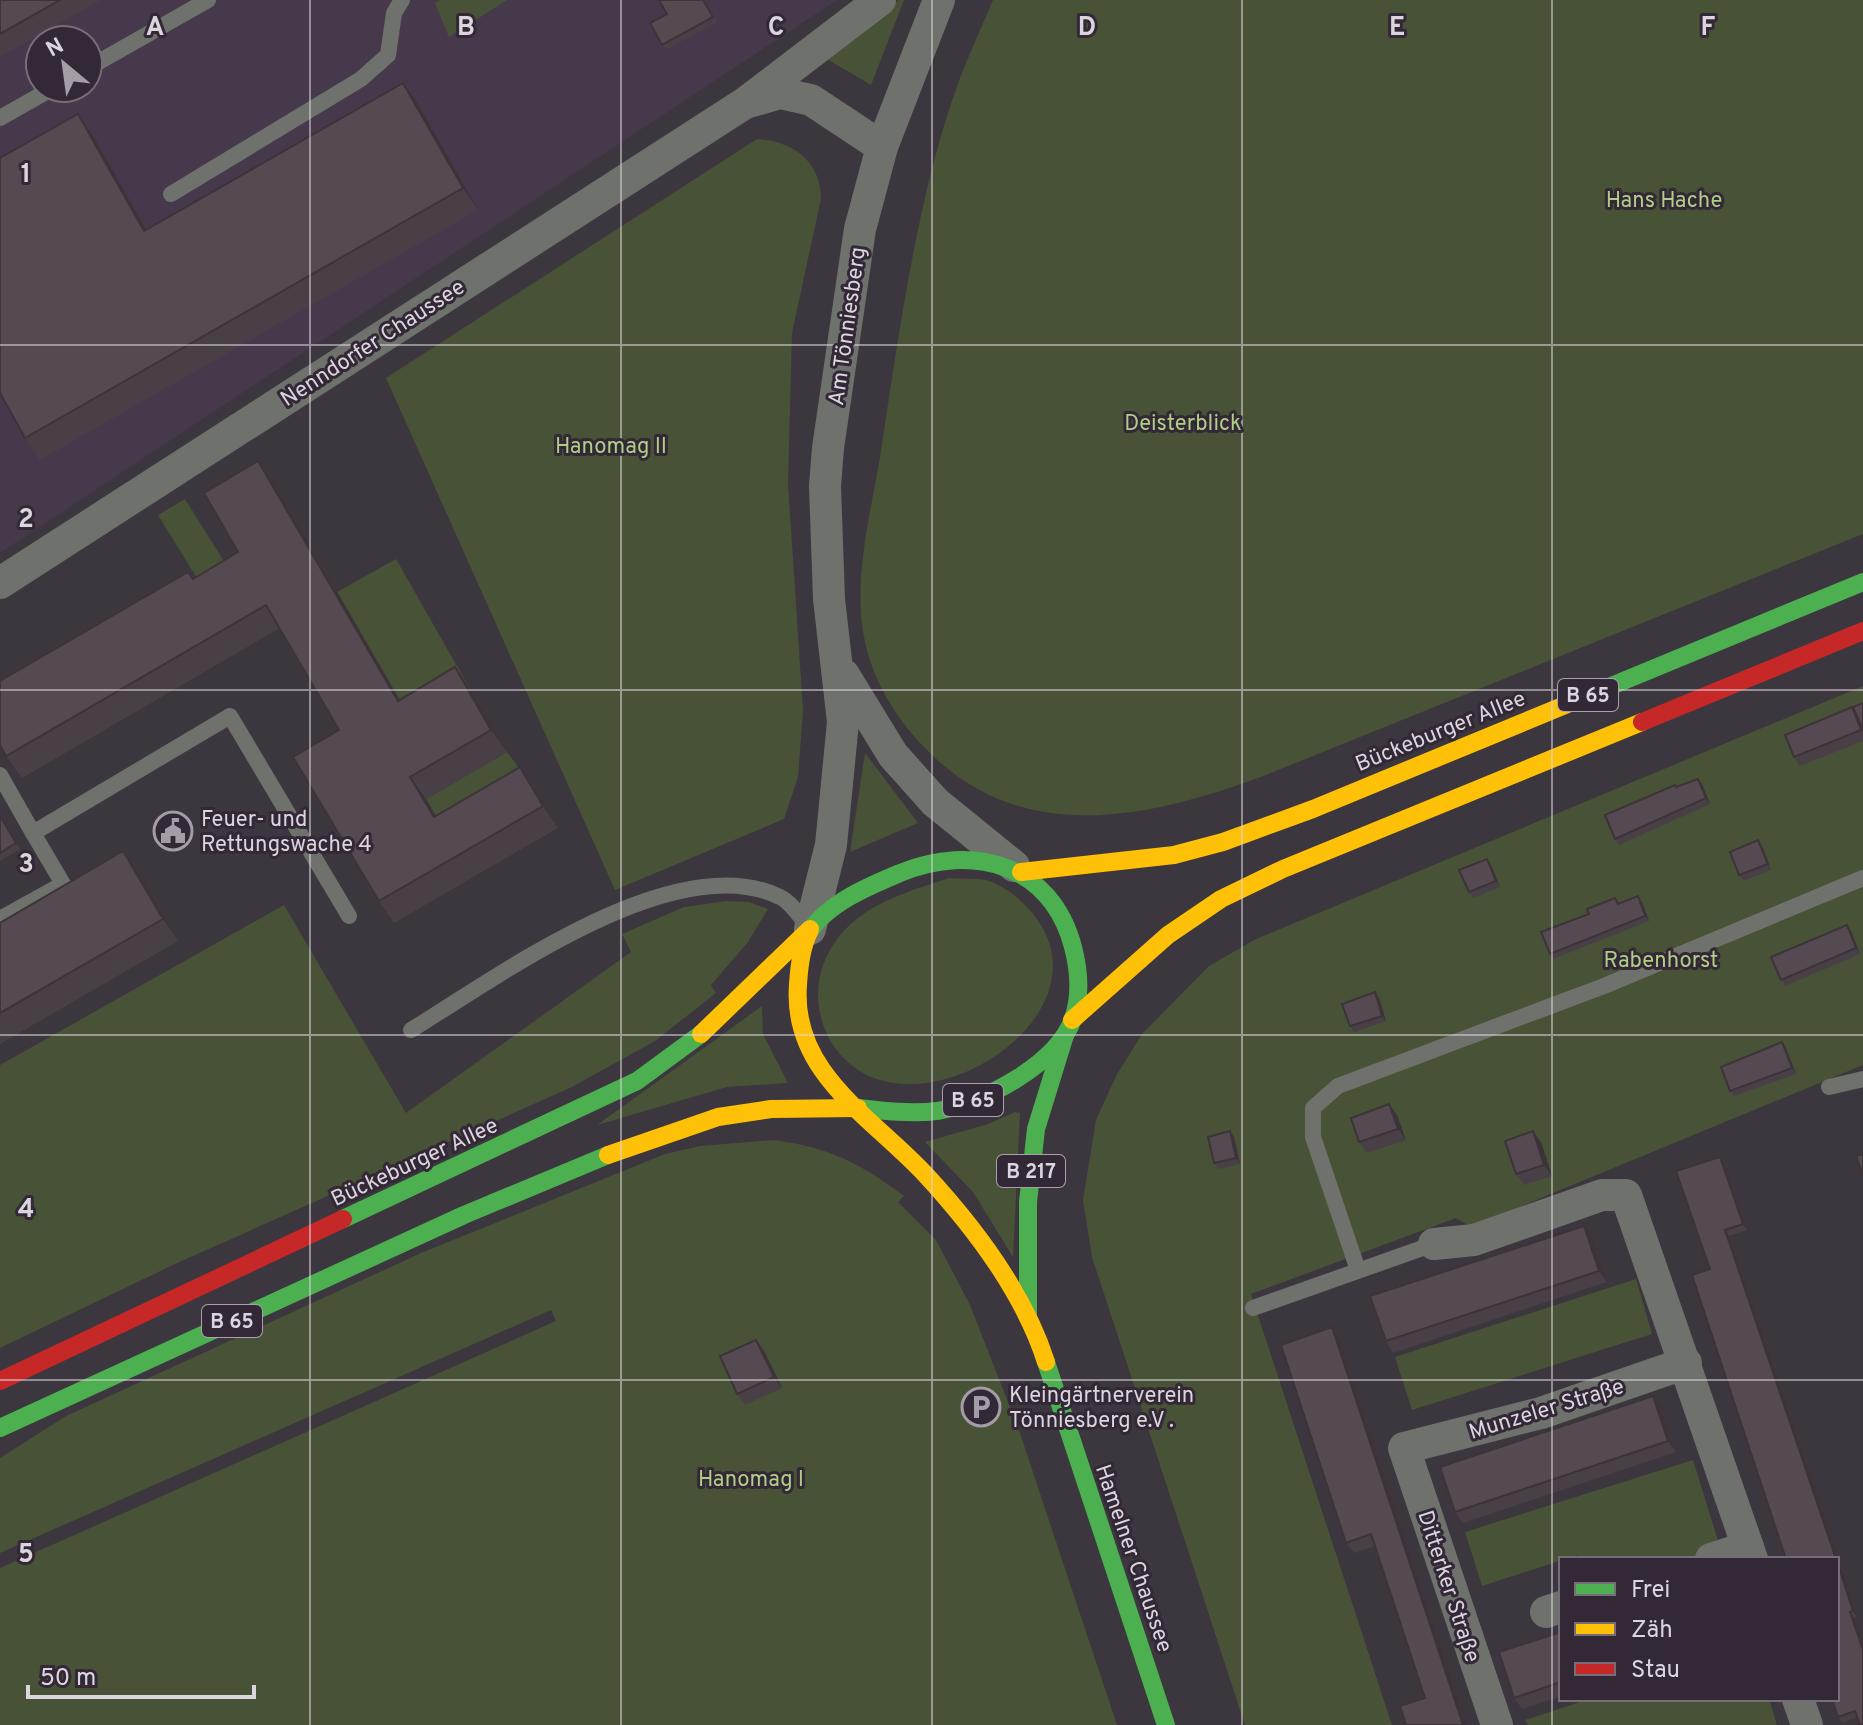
<svg xmlns="http://www.w3.org/2000/svg" width="1863" height="1725" viewBox="0 0 1863 1725" font-family="Overpass,sans-serif">
  <rect width="100%" height="100%" fill="#3c363e"/>
  <!-- built -->
  <path fill="#46394b" fill-rule="evenodd" d="M 0,0 L 837,0 L 0,553 ZM 40,40 L 88,40 L 88,88 L 40,88 Z"/>
  <!-- green -->
  <g fill="#485237">
    <polygon points="440,0 507,0 449,37 435,3"/>
    <polygon points="899,0 904,0 871,85 827,59"/>
    <path d="M 993,0 L 1863,0 L 1863,534 L 1261,777 C 1148,818 1023,847 928,751 C 898,721 874,684 865,642 C 852,582 870,517 880,457 C 899,334 917,194 960,78 C 970,52 982,26 993,0 Z"/>
    <path d="M 757,139 C 793,141 821,161 821,199 L 792,333 L 788,484 L 803,710 L 798,777 L 784,819 L 615,890 L 386,378 Z"/>
    <polygon points="185,499 225,563 198,580 158,515"/>
    <polygon points="396,559 470,689 386,738 337,592"/>
    <polygon points="1863,686 1863,1065 1471,1227 1456,1218 1251,1294 1392,1725 1245,1725 1092,1257 1083,1200 1096,1120 1116,1076 1142,1034 1209,966 1256,939"/>
    <polygon points="507,752 535,789 449,839 426,799"/>
    <polygon points="865,753 918,823 850,852"/>
    <path d="M 949,878 C 961,879 974,878 986,880 C 999,883 1017,896 1026,906 C 1109,991 982,1097 893,1083 C 822,1072 794,987 842,933 C 870,901 911,891 949,878 Z"/>
    <polygon points="726,901 749,902 768,909 748,942 711,985 716,993 655,1041 572,1087 175,1264 0,1348 0,1065 284,905 406,1113 631,952 622,934 684,907"/>
    <polygon points="762,1006 763,1034 788,1083 727,1087 597,1125"/>
    <polygon points="1015,1112 1020,1113 1013,1257 973,1192 925,1142 988,1124"/>
    <path d="M 774,1140 C 827,1147 861,1163 904,1196 L 898,1202 L 936,1240 L 970,1305 L 1019,1430 L 1117,1725 L 0,1725 L 0,1568 L 556,1321 L 551,1310 L 0,1553 L 0,1458 L 66,1416 L 421,1253 L 665,1154 L 700,1146 Z"/>
    <polygon points="1636,1279 1652,1334 1412,1410 1395,1357"/>
    <polygon points="1693,1460 1721,1550 1690,1559 1580,1559 1578,1555 1482,1586 1465,1532"/>
    <polygon points="1589,1699 1769,1699 1777,1725 1528,1725 1525,1720"/>
  </g>
  <g fill="none" stroke-linecap="round" stroke-linejoin="round">
    <!-- lane -->
    <g stroke="#6f716d" stroke-width="16">
      <polyline points="88,68 208,0"/>
      <polyline points="0,118 53,88"/>
      <polyline points="171,194 361,79 388,55 394,13 402,0"/>
      <polyline points="0,775 33,833 230,716 349,916"/>
      <polyline points="0,919 63,884 33,833"/>
      <path d="M 411,1030 C 499,976 676,846 780,897 C 791,902 801,918 809,928"/>
      <polyline points="1829,1087 1863,1079"/>
      <polyline points="1358,1270 1313,1137 1313,1108 1338,1086 1604,986 1863,878"/>
      <polyline points="1253,1308 1434,1244"/>
    </g>
    <!-- street -->
    <g stroke="#6f716d" stroke-width="32">
      <polyline points="749,102 780,93 811,100 882,147"/>
      <polyline points="0,583 745,103 880,0"/>
      <polyline points="844,675 893,755 935,802 1014,866"/>
      <polyline points="810,929 831,845 843,722 829,599 825,486 828,448 860,229 882,147 939,0"/>
      <polyline points="1434,1244 1474,1240 1602,1195 1626,1195 1752,1559"/>
      <polyline points="1711,1559 1748,1547"/>
      <polyline points="1546,1612 1561,1607"/>
      <polyline points="1798,1699 1807,1725"/>
      <polyline points="1497,1725 1404,1448 1541,1413 1686,1363"/>
    </g>
    <!-- fast -->
    <g stroke="#4caf50" stroke-width="18">
      <polyline points="1587,696 1863,582"/>
      <path d="M 809,932 C 828,903 869,886 900,873 C 973,843 1051,864 1073,947 C 1079,970 1081,996 1073,1019 C 1057,1064 982,1104 937,1111 C 911,1114 884,1111 858,1108"/>
      <polyline points="343,1219 637,1081 701,1034"/>
      <polyline points="1028,1316 1028,1202 1036,1129 1065,1035"/>
      <polyline points="1046,1362 1166,1725"/>
      <polyline points="0,1428 464,1215 608,1155"/>
    </g>
    <!-- slow -->
    <g stroke="#ffc107" stroke-width="18">
      <polyline points="1021,872 1174,855 1223,842 1313,809 1587,696"/>
      <path d="M 809,932 C 801,948 799,967 798,985 C 791,1073 872,1117 925,1174 C 974,1227 1024,1293 1046,1362"/>
      <polyline points="1072,1020 1168,935 1221,899 1283,869 1642,722"/>
      <polyline points="701,1034 810,929"/>
      <polyline points="608,1155 718,1117 771,1109 858,1108"/>
    </g>
    <!-- jam -->
    <g stroke="#c62828" stroke-width="18">
      <polyline points="1642,722 1863,631"/>
      <polyline points="0,1381 343,1219"/>
    </g>
  </g>
  <!-- wall -->
  <g fill="#494047">
    <polygon points="0,0 101,0 0,57"/>
    <polygon points="704,0 717,22 666,50 662,45"/>
    <polygon points="418,104 478,210 40,460 25,438 78,114 93,136 146,229"/>
    <polygon points="274,483 400,700 470,689 507,752 426,799 436,816 520,767 535,789 558,828 394,923 379,901 339,730 280,628 22,778 6,756 193,579 238,552"/>
    <polygon points="1863,703 1863,741 1800,766 1794,757 1856,714"/>
    <polygon points="1702,784 1710,804 1619,845 1615,839 1677,787"/>
    <polygon points="0,815 20,849 0,861"/>
    <polygon points="1762,846 1771,870 1743,881 1739,875"/>
    <polygon points="123,851 139,873 178,941 0,1044 0,923"/>
    <polygon points="1491,865 1500,887 1473,898 1469,892"/>
    <polygon points="1615,898 1619,903 1642,902 1649,921 1553,959 1550,954 1589,914"/>
    <polygon points="1851,931 1860,954 1785,986 1781,980"/>
    <polygon points="1379,998 1386,1021 1354,1032 1350,1026"/>
    <polygon points="1782,1042 1786,1048 1796,1074 1734,1096 1730,1091"/>
    <polygon points="1397,1115 1406,1140 1367,1153 1359,1142"/>
    <polygon points="1234,1137 1240,1164 1218,1169 1214,1163"/>
    <polygon points="1541,1142 1552,1176 1524,1185 1516,1174"/>
    <polygon points="1720,1157 1723,1162 1747,1230 1729,1236 1826,1520 1857,1617 1854,1618 1863,1644 1863,1725 1857,1717 1842,1723 1838,1717 1710,1269"/>
    <polygon points="1592,1237 1607,1282 1393,1353 1386,1341"/>
    <polygon points="1339,1338 1467,1725 1406,1725 1425,1698 1375,1546 1354,1553 1346,1543"/>
    <polygon points="764,1351 782,1388 745,1405 737,1394"/>
    <polygon points="1661,1407 1676,1452 1463,1523 1455,1512"/>
    <polygon points="1561,1632 1561,1696 1522,1709 1514,1698"/>
  </g>
  <!-- shaded-wall -->
  <g fill="#3c3439">
    <polygon points="403,83 418,104 478,210 463,188"/>
    <polygon points="78,114 93,136 159,252 144,231"/>
    <polygon points="258,461 274,483 413,723 398,701"/>
    <polygon points="455,667 470,689 507,752 491,730"/>
    <polygon points="520,767 535,789 558,828 543,806"/>
    <polygon points="410,777 426,799 449,839 434,817"/>
    <polygon points="1698,779 1702,784 1710,804 1706,798"/>
    <polygon points="1758,840 1762,846 1771,870 1768,864"/>
    <polygon points="123,851 139,873 178,941 163,919"/>
    <polygon points="1487,859 1491,865 1500,887 1496,881"/>
    <polygon points="1638,896 1642,902 1649,921 1645,916"/>
    <polygon points="1847,925 1851,931 1860,954 1856,948"/>
    <polygon points="1375,992 1379,998 1386,1021 1382,1016"/>
    <polygon points="1782,1042 1786,1048 1796,1074 1792,1068"/>
    <polygon points="1389,1104 1397,1115 1406,1140 1398,1129"/>
    <polygon points="1230,1131 1234,1137 1240,1164 1236,1158"/>
    <polygon points="1533,1131 1541,1142 1552,1176 1544,1165"/>
    <polygon points="1720,1157 1723,1162 1747,1230 1743,1224"/>
    <polygon points="1584,1226 1592,1237 1607,1282 1599,1271"/>
    <polygon points="1725,1230 1729,1236 1826,1520 1857,1617 1853,1611"/>
    <polygon points="1332,1327 1339,1338 1467,1725 1463,1725"/>
    <polygon points="756,1340 764,1351 782,1388 774,1377"/>
    <polygon points="1653,1396 1661,1407 1676,1452 1668,1441"/>
    <polygon points="1850,1612 1854,1618 1863,1644 1863,1650"/>
  </g>
  <!-- building -->
  <g fill="#554a52" stroke="#3c3439" stroke-width="2">
    <polygon points="0,0 60,0 0,34"/>
    <polygon points="659,0 703,0 713,17 662,45 650,23 667,14"/>
    <polygon points="403,83 463,188 25,438 0,393 0,158 78,114 144,231"/>
    <polygon points="258,461 398,701 455,667 491,730 410,777 434,817 520,767 543,806 379,901 293,757 339,730 266,605 6,756 0,745 0,681 188,572 193,579 238,552 204,493"/>
    <polygon points="1863,703 1863,730 1853,707"/>
    <polygon points="1852,707 1861,730 1794,757 1785,735"/>
    <polygon points="1698,779 1706,798 1615,839 1605,815 1675,785 1676,787"/>
    <polygon points="0,816 16,843 0,853"/>
    <polygon points="1758,840 1768,864 1739,875 1730,852"/>
    <polygon points="123,851 163,919 0,1013 0,923"/>
    <polygon points="1487,859 1496,881 1469,892 1459,870"/>
    <polygon points="1638,896 1645,916 1550,954 1541,932 1589,914 1587,909 1615,898 1618,904"/>
    <polygon points="1847,925 1856,948 1781,980 1771,957"/>
    <polygon points="1375,992 1382,1016 1350,1026 1342,1004"/>
    <polygon points="1782,1042 1792,1068 1730,1091 1721,1067"/>
    <polygon points="1389,1104 1398,1129 1359,1142 1351,1118"/>
    <polygon points="1230,1131 1236,1158 1214,1163 1208,1137"/>
    <polygon points="1533,1131 1544,1165 1516,1174 1505,1141"/>
    <polygon points="1863,1154 1863,1175 1856,1156"/>
    <polygon points="1720,1157 1743,1224 1725,1230 1836,1559 1786,1559 1692,1275 1710,1269 1676,1171"/>
    <polygon points="1584,1226 1599,1271 1386,1341 1370,1296"/>
    <polygon points="1332,1327 1463,1725 1406,1725 1400,1706 1425,1698 1371,1534 1346,1543 1281,1345"/>
    <polygon points="756,1340 774,1377 737,1394 720,1356"/>
    <polygon points="1653,1396 1668,1441 1455,1512 1440,1467"/>
    <polygon points="1837,1561 1853,1611 1850,1612 1863,1650 1863,1725 1860,1725 1855,1711 1838,1717 1832,1699 1837,1699"/>
    <polygon points="1561,1632 1561,1682 1514,1698 1499,1652"/>
  </g>
  <!-- grid -->
  <path fill="none" stroke="#dcd5de" stroke-width="2" stroke-opacity="0.55" d="M 310,0 L 310,1725M 621,0 L 621,1725M 932,0 L 932,1725M 1242,0 L 1242,1725M 1552,0 L 1552,1725M 0,345 L 1863,345M 0,690 L 1863,690M 0,1035 L 1863,1035M 0,1380 L 1863,1380"/>
  <!-- icons -->
  <defs>
    <g id="civic-ring" transform="scale(2)"><circle r="9.5" fill="#322836" stroke="#a49da6" stroke-width="1.5"/><path d="M-.6-6.5H3V-4.5H.6V-3L4-1V1h2V6H-6V1h2V-1L-.6-3ZM-1.2 2.5V6h2.4V2.5Z" fill="#a49da6"/></g>
    <g id="parking-ring" transform="scale(2)"><circle r="9.5" fill="#322836" stroke="#a49da6" stroke-width="1.5"/><path d="M-3.5-5.5H1a3.5 3.5 0 0 1 0 7H-1V5.5H-3.5ZM-1-3.4V-.6H.8a1.4 1.4 0 0 0 0-2.8Z" fill="#a49da6"/></g>
  </defs>
  <g fill-rule="evenodd">
    <use href="#civic-ring" x="173" y="831"/>
    <use href="#parking-ring" x="981" y="1407"/>
  </g>
  <g text-anchor="middle" stroke-width="6" stroke-linejoin="round" paint-order="stroke">
    <!-- shield labels -->
    <g fill="#322836" stroke="#a9a1ac" stroke-width="2">
      <rect x="1558" y="679" width="60" height="32" rx="6"/>
      <rect x="943" y="1084" width="60" height="32" rx="6"/>
      <rect x="997" y="1155" width="68" height="32" rx="6"/>
      <rect x="202" y="1305" width="60" height="32" rx="6"/>
    </g>
    <g font-size="20" font-weight="bold" fill="#dcd5de">
      <text x="1588" y="702">B 65</text>
      <text x="973" y="1107">B 65</text>
      <text x="1031" y="1178">B 217</text>
      <text x="232" y="1328">B 65</text>
    </g>
    <!-- park labels -->
    <g font-size="22" fill="#b1cd86" stroke="#322836">
      <text x="1664" y="207">Hans Hache</text>
      <text x="1183" y="430">Deisterblick</text>
      <text x="611" y="453">Hanomag II</text>
      <text x="1661" y="967">Rabenhorst</text>
      <text x="751" y="1486">Hanomag I</text>
    </g>
    <!-- street labels -->
    <g font-size="22" fill="#dcd5de" stroke="#322836">
      <text transform="translate(846 326) rotate(-82)" y="8">Am Tönniesberg</text>
      <text transform="translate(372 342) rotate(-33)" y="8">Nenndorfer Chaussee</text>
      <text transform="translate(1440 730) rotate(-22)" y="8">Bückeburger Allee</text>
      <text transform="translate(414 1161) rotate(-25)" y="8">Bückeburger Allee</text>
      <text transform="translate(1546 1408) rotate(-17)" y="8">Munzeler Straße</text>
      <text transform="translate(1135 1558) rotate(71)" y="8">Hamelner Chaussee</text>
      <text transform="translate(1450 1586) rotate(72)" y="8">Ditterker Straße</text>
    </g>
    <!-- poi labels -->
    <g font-size="22" fill="#dcd5de" stroke="#322836" text-anchor="start">
      <text x="201" y="826">Feuer- und<tspan x="201" dy="25">Rettungswache 4</tspan></text>
      <text x="1009" y="1402">Kleingärtnerverein<tspan x="1009" dy="25">Tönniesberg e.V .</tspan></text>
    </g>
  </g>
  <g font-size="26" text-anchor="middle" font-weight="bold" fill="#dcd5de" stroke="#322836" stroke-width="6" stroke-linejoin="round" paint-order="stroke">
    <text x="155" y="35">A</text>
    <text x="466" y="35">B</text>
    <text x="776" y="35">C</text>
    <text x="1087" y="35">D</text>
    <text x="1397" y="35">E</text>
    <text x="1708" y="35">F</text>
    <text x="26" y="182">1</text>
    <text x="26" y="527">2</text>
    <text x="26" y="872">3</text>
    <text x="26" y="1217">4</text>
    <text x="26" y="1562">5</text>
  </g>
  <!-- legend -->
  <rect x="1559" y="1557" width="280" height="144" fill="#322836" stroke="#766d79" stroke-width="2"/>
  <rect x="1575" y="1583" width="40" height="12" fill="#4caf50" stroke="#766d79" stroke-width="2"/>
  <text x="1631" y="1597" font-size="24" fill="#dcd5de">Frei</text>
  <rect x="1575" y="1623" width="40" height="12" fill="#ffc107" stroke="#766d79" stroke-width="2"/>
  <text x="1631" y="1637" font-size="24" fill="#dcd5de">Zäh</text>
  <rect x="1575" y="1663" width="40" height="12" fill="#c62828" stroke="#766d79" stroke-width="2"/>
  <text x="1631" y="1677" font-size="24" fill="#dcd5de">Stau</text>
  <!-- north arrow -->
  <g transform="translate(64 64) rotate(331)"><circle r="38" fill="#322836" stroke="#766d79" stroke-width="2"/>
  <path d="M0-6L14 30L0 20L-14 30Z" fill="#a49da6"/>
  <text y="-12" font-size="22" font-weight="bold" text-anchor="middle" fill="#dcd5de">N</text>
  </g>
  <!-- scale -->
  <path d="M28 1685v12h226v-12" fill="none" stroke="#dcd5de" stroke-width="4"/>
  <text x="40" y="1685" font-size="24" fill="#dcd5de" stroke="#322836" stroke-width="6" paint-order="stroke">50 m</text>
</svg>
